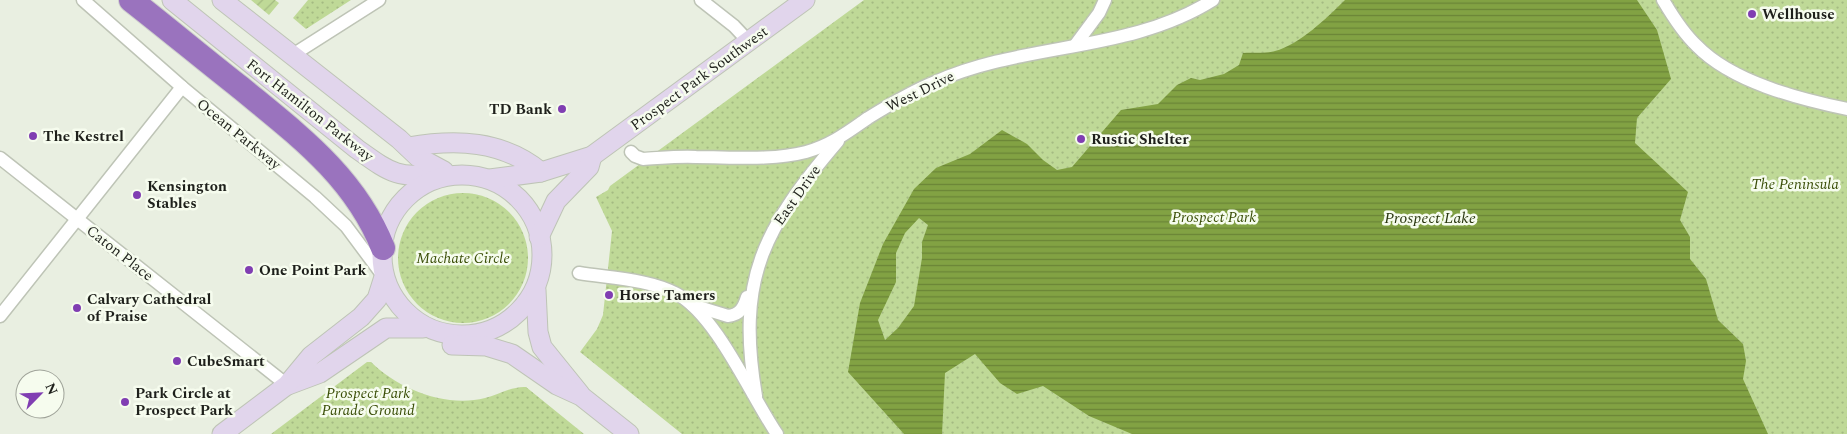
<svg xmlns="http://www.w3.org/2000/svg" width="1847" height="434" viewBox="0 0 1847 434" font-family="Spectral,serif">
  <defs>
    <pattern id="park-dots" width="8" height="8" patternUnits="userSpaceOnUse" patternTransform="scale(1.25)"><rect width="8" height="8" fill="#bfd997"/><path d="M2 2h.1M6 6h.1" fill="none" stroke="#a4ba82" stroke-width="1.8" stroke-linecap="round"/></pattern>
    <pattern id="garden-furrows" width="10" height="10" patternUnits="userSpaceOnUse" patternTransform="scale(1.25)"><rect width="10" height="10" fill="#bfd997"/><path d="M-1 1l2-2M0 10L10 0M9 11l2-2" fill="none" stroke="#a4ba82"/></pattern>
    <pattern id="water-rules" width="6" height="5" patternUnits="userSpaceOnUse" patternTransform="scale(1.25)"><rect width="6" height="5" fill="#82a243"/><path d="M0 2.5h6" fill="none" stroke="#6a8437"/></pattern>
  </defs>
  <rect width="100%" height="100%" fill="#e9efe1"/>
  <!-- park -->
  <g fill="url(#park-dots)">
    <polygon points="308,0 351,0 306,29 293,18"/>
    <polygon points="864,0 1847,0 1847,434 682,434 580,352 597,329 603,315 612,231 596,197 608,190 610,186"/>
    <circle cx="463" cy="258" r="65"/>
    <path d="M 367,362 L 371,362 C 398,389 446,408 485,398 C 498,395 512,386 526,387 L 584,434 L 271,434 Z"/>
  </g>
  <!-- garden -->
  <polygon fill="url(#garden-furrows)" points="251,0 275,0 279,3 269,15"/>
  <!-- water -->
  <path fill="url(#water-rules)" fill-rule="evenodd" d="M 1345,0 L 1637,0 L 1657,30 L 1671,79 L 1637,118 L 1635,143 L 1688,192 L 1680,220 L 1690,237 L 1690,259 L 1706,279 L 1718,320 L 1743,344 L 1746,361 L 1743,379 L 1768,434 L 1132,434 L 1089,416 L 1043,386 L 1017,394 L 1000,383 L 975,354 L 945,373 L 942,434 L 904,434 L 848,372 L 860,303 L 883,244 L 914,189 L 936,168 L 970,154 L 1002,130 L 1027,144 L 1043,160 L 1057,170 L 1072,167 L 1121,110 L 1158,104 L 1177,85 L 1191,78 L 1200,80 L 1224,74 L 1239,65 L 1243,53 C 1253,52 1265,54 1275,51 C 1299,45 1328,17 1345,0 ZM 919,218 L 928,225 L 922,242 L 922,258 L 914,306 L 898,328 L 885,340 L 878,320 L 896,282 L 896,253 L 905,233 Z"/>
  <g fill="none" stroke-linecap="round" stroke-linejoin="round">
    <!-- street casing -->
    <g stroke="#bec4b6" stroke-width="15">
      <g id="street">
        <polyline points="83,0 182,87 315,197 346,226 384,277"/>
        <polyline points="701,0 734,26 749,42"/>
        <path d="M 1663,0 C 1673,17 1683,33 1697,46 C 1732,82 1799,99 1847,109"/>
        <polyline points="1076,44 1099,13 1105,0"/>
        <polyline points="291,56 379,0"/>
        <path d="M 631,152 L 635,156 L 643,159 C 661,158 679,156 696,157 C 732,157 771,161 806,152 C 831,145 848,132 868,118 C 889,105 912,91 935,82 C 1024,42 1129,53 1213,0"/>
        <polyline points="0,158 287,385"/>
        <path d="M 579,273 C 610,278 649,279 677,294 C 717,316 751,396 777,434"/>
        <path d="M 692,305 L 728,316 C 740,315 744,307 747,297"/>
        <polyline points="0,316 182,87"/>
        <path d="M 756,396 C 736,279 763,229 838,141"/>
      </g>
    </g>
    <!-- secondary casing -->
    <g stroke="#bec4b6" stroke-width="21">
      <g id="secondary">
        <path d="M 172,0 L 357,149 C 388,171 399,181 438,172"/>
        <polyline points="222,0 399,139 418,157 444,171"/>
        <path d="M 408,147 C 456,139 502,140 541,172"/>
        <circle cx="462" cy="255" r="80"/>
        <polyline points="490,179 541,172 592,156 805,0"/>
        <polyline points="539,237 556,201 589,167 592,156"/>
        <polyline points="536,290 538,332 542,347 580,394"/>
        <polyline points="452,345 486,346 512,354 557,385 581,396 629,434"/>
        <polyline points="288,385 320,373 386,328 423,328"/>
        <polyline points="222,434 287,385 311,356 361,317 377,299 384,277"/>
      </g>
    </g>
    <!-- highway casing -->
    <g stroke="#cececd" stroke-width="26">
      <path id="highway" d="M 131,0 C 168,29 204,59 241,88 C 298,135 355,177 383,248"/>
    </g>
    <!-- street -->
    <use href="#street" stroke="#fff" stroke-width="12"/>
    <!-- secondary -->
    <use href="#secondary" stroke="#e1d5ec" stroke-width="19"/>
    <!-- highway -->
    <use href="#highway" stroke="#9a73be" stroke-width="24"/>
  </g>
  <!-- markers -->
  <g fill="#803eb2" stroke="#f6fcee" stroke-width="2">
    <circle cx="1752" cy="14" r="5"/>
    <circle cx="562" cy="109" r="5"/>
    <circle cx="33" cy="136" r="5"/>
    <circle cx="1081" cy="139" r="5"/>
    <circle cx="137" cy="195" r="5"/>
    <circle cx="249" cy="270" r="5"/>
    <circle cx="609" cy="295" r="5"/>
    <circle cx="77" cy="308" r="5"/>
    <circle cx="177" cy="361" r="5"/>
    <circle cx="125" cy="402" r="5"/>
  </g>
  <g text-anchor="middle" stroke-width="5" stroke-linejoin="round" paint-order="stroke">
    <!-- poi labels -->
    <g font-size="15" font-weight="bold" fill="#1e201b" stroke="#f6fcee" text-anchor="start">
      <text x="1762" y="19">Wellhouse</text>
      <text x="552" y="114" text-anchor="end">TD Bank</text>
      <text x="43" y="141">The Kestrel</text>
      <text x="1091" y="144">Rustic Shelter</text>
      <text x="147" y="191">Kensington<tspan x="147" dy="17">Stables</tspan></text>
      <text x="259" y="275">One Point Park</text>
      <text x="619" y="300">Horse Tamers</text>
      <text x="87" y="304">Calvary Cathedral<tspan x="87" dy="17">of Praise</tspan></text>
      <text x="187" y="366">CubeSmart</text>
      <text x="135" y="398">Park Circle at<tspan x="135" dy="17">Prospect Park</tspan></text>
    </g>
    <!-- street labels -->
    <g font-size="15" fill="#1e201b" stroke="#f6fcee">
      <text transform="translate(699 78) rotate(-36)" y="5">Prospect Park Southwest</text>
      <text transform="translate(920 91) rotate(-26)" y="5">West Drive</text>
      <text transform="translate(310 110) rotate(38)" y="5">Fort Hamilton Parkway</text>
      <text transform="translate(239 134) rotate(39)" y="5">Ocean Parkway</text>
      <text transform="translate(797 195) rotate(-55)" y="5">East Drive</text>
      <text transform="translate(120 253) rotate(38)" y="5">Caton Place</text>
    </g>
    <!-- park labels -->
    <g font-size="15" font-style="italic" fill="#3b4f08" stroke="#f6fcee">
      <text x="1795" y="189">The Peninsula</text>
      <text x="1214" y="222">Prospect Park</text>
      <text x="463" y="263">Machate Circle</text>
      <text x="368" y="398">Prospect Park<tspan x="368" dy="17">Parade Ground</tspan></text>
    </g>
    <!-- water labels -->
    <g font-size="16" font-style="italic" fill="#2b3811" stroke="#f6fcee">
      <text x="1430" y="223">Prospect Lake</text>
    </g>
  </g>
  <!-- north arrow -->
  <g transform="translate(40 394) rotate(66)"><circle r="24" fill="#f6fcee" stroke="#a0a49a"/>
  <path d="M0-4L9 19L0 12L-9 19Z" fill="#803eb2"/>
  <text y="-8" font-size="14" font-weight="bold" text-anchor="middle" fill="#1e201b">N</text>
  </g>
</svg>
